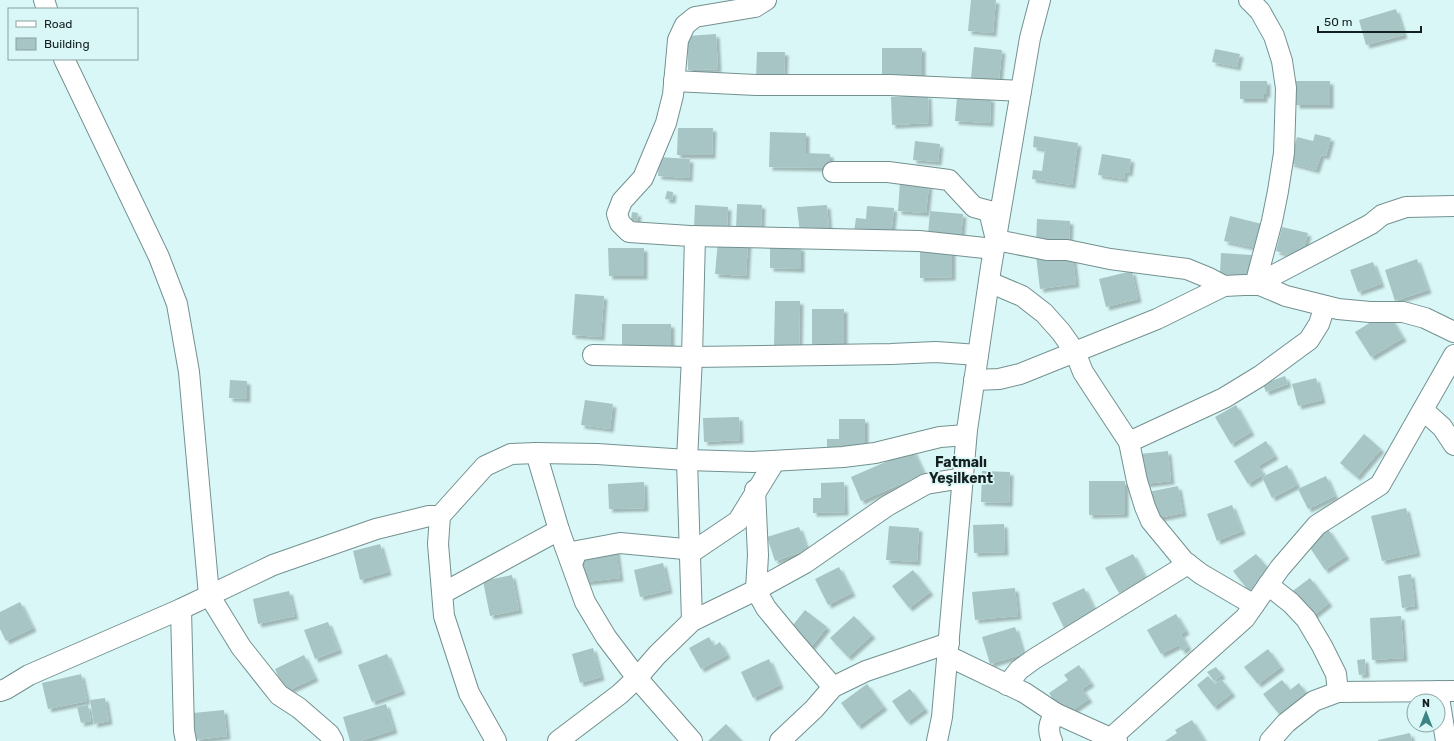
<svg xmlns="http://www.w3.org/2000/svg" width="1454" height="741" viewBox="0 0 1454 741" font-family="Rubik,sans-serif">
  <defs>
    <filter id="shadow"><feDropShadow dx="3.5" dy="3.5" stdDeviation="1" flood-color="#0004"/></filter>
  </defs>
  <rect width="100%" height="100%" fill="#d8f7f6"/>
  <!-- building -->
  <g fill="#a7c5c4" filter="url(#shadow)">
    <polygon points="971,0 996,0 993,33 968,31"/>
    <polygon points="1396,9 1404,35 1366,45 1359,20"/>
    <polygon points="716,34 718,69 688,70 687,36"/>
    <polygon points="974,47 1002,50 999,81 971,78"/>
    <rect x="882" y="48" width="40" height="27"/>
    <polygon points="1215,49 1240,54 1237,67 1212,62"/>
    <polygon points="757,52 785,52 784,78 756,77"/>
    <polygon points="1240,81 1267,81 1267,94 1264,94 1264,99 1240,99"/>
    <rect x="1296" y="81" width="34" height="24"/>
    <polygon points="928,95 929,123 892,125 891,97"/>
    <polygon points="957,97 991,98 990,123 955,121"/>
    <polygon points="678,128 713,128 712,155 677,155"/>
    <polygon points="770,132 806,133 806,153 830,154 830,168 769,167"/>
    <polygon points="1315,134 1331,138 1326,156 1321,155 1316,170 1290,163 1297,137 1313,141"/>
    <polygon points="1034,136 1078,143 1072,185 1032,179 1033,170 1042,171 1045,149 1033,147"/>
    <polygon points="915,141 940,144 938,162 913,160"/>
    <polygon points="1102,154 1131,159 1129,173 1125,172 1124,179 1098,175"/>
    <polygon points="659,157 690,159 689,178 658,176"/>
    <polygon points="900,182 929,185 926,213 898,211"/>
    <polygon points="667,191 673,192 672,200 665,199"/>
    <polygon points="737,204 762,205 761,232 736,230"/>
    <polygon points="695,205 728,207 727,230 694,228"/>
    <polygon points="827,205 829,230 800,233 797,207"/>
    <polygon points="867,206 894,208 891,236 854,232 856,218 866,219"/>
    <polygon points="930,211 963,214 961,238 928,235"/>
    <polygon points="632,212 638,213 637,221 631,221"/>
    <polygon points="1230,216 1262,224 1256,248 1224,241"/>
    <polygon points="1037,219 1070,221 1069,245 1036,243"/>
    <polygon points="1282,227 1308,233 1301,258 1276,251"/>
    <polygon points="718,240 748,242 746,276 715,274"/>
    <polygon points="770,246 801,247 801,269 770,268"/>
    <polygon points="608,248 644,248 644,276 609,276"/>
    <polygon points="952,248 952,277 920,278 920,249"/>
    <polygon points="1221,253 1252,255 1250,276 1220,274"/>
    <polygon points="1036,256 1073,258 1076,284 1040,289"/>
    <polygon points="1417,259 1428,290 1395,301 1385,270"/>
    <polygon points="1373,262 1381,284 1358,292 1350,270"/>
    <polygon points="1132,271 1138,299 1106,307 1099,279"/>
    <polygon points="575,294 604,296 601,337 572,335"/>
    <polygon points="775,301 800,301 799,347 774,346"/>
    <rect x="812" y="309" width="32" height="35"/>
    <polygon points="1379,317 1383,323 1391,318 1403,338 1371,357 1355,332"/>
    <rect x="622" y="324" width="49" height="28"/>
    <polygon points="1285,376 1288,384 1266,392 1263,384"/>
    <polygon points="1316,378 1322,400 1298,406 1292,384"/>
    <polygon points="230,380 247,381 247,399 229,398"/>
    <polygon points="585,400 613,404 610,429 581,425"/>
    <polygon points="1236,405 1251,432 1231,444 1215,417"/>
    <polygon points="739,417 740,440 704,442 703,418"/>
    <polygon points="839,419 865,419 865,448 827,448 827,439 839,439"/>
    <polygon points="1364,434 1381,449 1357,477 1340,463"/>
    <polygon points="1266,441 1275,456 1258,466 1264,474 1248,484 1234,461"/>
    <polygon points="913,450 924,474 861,501 851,477"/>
    <polygon points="1168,451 1171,481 1144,484 1140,454"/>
    <polygon points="1287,465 1297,485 1272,498 1262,477"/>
    <polygon points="982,471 1010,472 1009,503 981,502"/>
    <polygon points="1326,476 1335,496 1308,509 1298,489"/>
    <polygon points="1089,481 1125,481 1125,514 1089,515"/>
    <polygon points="644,482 645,508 609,509 608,484"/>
    <polygon points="844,482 845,512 813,513 813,498 821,498 821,483"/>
    <polygon points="1178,486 1183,513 1153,519 1148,492"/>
    <polygon points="1232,505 1242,531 1217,541 1207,514"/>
    <polygon points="1406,508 1417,553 1382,561 1371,516"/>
    <polygon points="1004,524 1005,552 974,553 973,525"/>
    <polygon points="889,526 919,528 917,562 886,560"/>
    <polygon points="799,527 807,550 775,561 767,537"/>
    <polygon points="1328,529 1346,556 1325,570 1307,543"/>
    <polygon points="380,544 388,572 360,580 353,551"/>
    <polygon points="616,549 620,578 585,582 581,553"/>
    <polygon points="1133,554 1146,579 1119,593 1105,568"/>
    <polygon points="1256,554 1272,573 1249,591 1233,571"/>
    <polygon points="663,563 669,590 640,597 634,570"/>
    <polygon points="839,567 852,593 828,605 815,579"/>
    <polygon points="913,570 930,592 909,608 892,586"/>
    <polygon points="1411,574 1415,606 1402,608 1398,576"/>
    <polygon points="512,575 519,610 490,616 483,581"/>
    <polygon points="1310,578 1329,603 1310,618 1290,593"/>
    <polygon points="1015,588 1018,616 975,620 972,592"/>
    <polygon points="1084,588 1096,613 1064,628 1052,603"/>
    <polygon points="289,591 295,616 258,624 253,599"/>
    <polygon points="20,602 33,628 6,641 0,629 0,612"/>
    <polygon points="805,610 827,627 811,647 789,630"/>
    <polygon points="1176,614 1186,631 1181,634 1188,647 1182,651 1179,645 1161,654 1147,630"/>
    <polygon points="854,616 872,635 848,657 830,638"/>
    <polygon points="1401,616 1404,658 1372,660 1370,618"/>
    <polygon points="328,622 339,650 315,659 304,630"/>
    <polygon points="1015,627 1023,654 990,664 982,637"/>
    <polygon points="709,637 714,646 720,642 727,655 701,669 689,648"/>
    <polygon points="593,648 601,677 580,683 572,654"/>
    <polygon points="1268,649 1281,667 1258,684 1244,667"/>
    <polygon points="387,654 402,691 372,702 358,665"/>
    <polygon points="304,655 315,678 285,692 275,669"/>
    <polygon points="769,659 780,685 753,698 741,672"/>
    <polygon points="1365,659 1366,674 1359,675 1357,660"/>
    <polygon points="1079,665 1091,683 1082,689 1089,699 1064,716 1049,693 1068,680 1064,675"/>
    <polygon points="1216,667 1222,675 1214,681 1207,672"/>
    <polygon points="81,674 87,701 48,709 42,683"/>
    <polygon points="1208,676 1215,684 1221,679 1232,693 1214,707 1197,685"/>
    <polygon points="1282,680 1290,690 1299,683 1306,693 1279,714 1263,694"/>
    <polygon points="867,684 884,707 858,726 841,703"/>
    <polygon points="910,689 925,709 907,722 892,701"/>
    <polygon points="105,698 109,721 94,724 90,700"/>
    <polygon points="386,704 394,730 360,741 350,741 343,717"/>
    <polygon points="88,705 91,721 81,723 77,707"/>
    <polygon points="224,710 227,736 196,740 193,713"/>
    <polygon points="1192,720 1205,741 1165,741 1177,733 1175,730"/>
    <polygon points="726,724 742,741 708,741"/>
    <polygon points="1410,733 1412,741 1378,741 1378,740"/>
  </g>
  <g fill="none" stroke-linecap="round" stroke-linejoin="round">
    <!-- minor casing -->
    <g stroke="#749190" stroke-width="22">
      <g id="minor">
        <polyline points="44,0 47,9"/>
        <polyline points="766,0 755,7 695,17 685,25 678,40 673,95 666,123 643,178 622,201 617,214 620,223 629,232 690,236 919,241 994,249"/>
        <polyline points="1249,0 1260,11 1274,36 1282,61 1286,88 1284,153 1278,191 1272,221 1255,285"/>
        <polyline points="64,59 159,257 177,304 189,372 209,595 241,647 279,695 299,708 329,734 333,741"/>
        <polyline points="674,81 756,85 890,85 1021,91"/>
        <polyline points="833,172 888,172 949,180 974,207 989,211 996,240 1047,250 1067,250 1110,259 1187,269 1209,278 1224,286"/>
        <polyline points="989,282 1022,296 1044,313 1061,332 1075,352 1083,372 1096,392 1129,442 1137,481 1145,507 1151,521 1184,561 1201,574 1254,605"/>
        <polyline points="1255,285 1371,224 1382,215 1406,207 1454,206"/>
        <polyline points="593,355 692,357 891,354 936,352 978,355"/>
        <polyline points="974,380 999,379 1020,374 1157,319 1224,286 1244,285 1260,285 1286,296 1338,309 1370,312 1403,312 1425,318 1454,332"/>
        <polyline points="1423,410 1442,427 1454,445"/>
        <polyline points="1129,442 1224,398 1260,376 1309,340 1319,324 1325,306"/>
        <polyline points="536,453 559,530 585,602 606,637 637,678 692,741"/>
        <polyline points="755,490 758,555 756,590 766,608 794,642 833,687"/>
        <polyline points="572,564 577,551 620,543 695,550 738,521 775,461"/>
        <polyline points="1268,585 1291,603 1306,619 1322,646 1336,674 1338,692"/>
        <polyline points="443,593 559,530"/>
        <polyline points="181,609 184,731 186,741"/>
        <polyline points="692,621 687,460 692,357 695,236"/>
        <polyline points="948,656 1025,693 1055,713 1117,741"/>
        <polyline points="1007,685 1019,670 1034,659 1188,564"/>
        <polyline points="0,691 6,689 29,675 181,609 273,565 376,529 429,516 440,516"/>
        <polyline points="1438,691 1446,741"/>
        <polyline points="1111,738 1245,618 1280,568 1317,525 1380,485 1454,355"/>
        <polyline points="496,741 469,693 444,616 438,544 440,516 485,466 511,454 536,453 597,454 687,460 753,462 843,457 875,453 940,437 966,435"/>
        <polyline points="558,741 620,694 637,678 657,655 692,621 756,590 805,563 887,506 926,484 963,478"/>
        <polyline points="780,741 814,709 833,687 866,671 949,643"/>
        <polyline points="937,741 942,717 967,430 991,267 1030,38 1040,0"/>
        <path d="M 1052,741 C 1047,730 1049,723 1055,713"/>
        <polyline points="1270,741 1286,723 1314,701 1338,692 1454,691"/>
      </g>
    </g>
    <!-- minor -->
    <use href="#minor" stroke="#fff" stroke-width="20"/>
  </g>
  <g text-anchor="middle" stroke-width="3.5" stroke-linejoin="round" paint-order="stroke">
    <!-- quarter labels -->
    <g font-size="14" font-weight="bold" fill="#141f1f" stroke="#d8f7f6">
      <text x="961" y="467">Fatmalı<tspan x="961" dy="16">Yeşilkent</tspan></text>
    </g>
  </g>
  <!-- legend -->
  <rect x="8" y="8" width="130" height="52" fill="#d8f7f6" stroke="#8aa1a0"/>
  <rect x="16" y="21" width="20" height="6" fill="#ffffff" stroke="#8aa1a0"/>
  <text x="44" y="28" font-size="12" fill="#141f1f">Road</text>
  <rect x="16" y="38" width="20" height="12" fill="#a7c5c4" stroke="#8aa1a0"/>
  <text x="44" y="48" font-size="12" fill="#141f1f">Building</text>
  <!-- north arrow -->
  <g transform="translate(1426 713)"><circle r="19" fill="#d8f7f6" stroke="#8aa1a0"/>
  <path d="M0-3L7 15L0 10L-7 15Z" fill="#3d8585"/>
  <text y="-6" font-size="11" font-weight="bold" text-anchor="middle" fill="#141f1f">N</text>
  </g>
  <!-- scale -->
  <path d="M1318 26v6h103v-6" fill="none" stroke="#141f1f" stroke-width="2"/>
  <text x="1324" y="26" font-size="12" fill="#141f1f" stroke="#d8f7f6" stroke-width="3" paint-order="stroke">50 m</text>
</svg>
